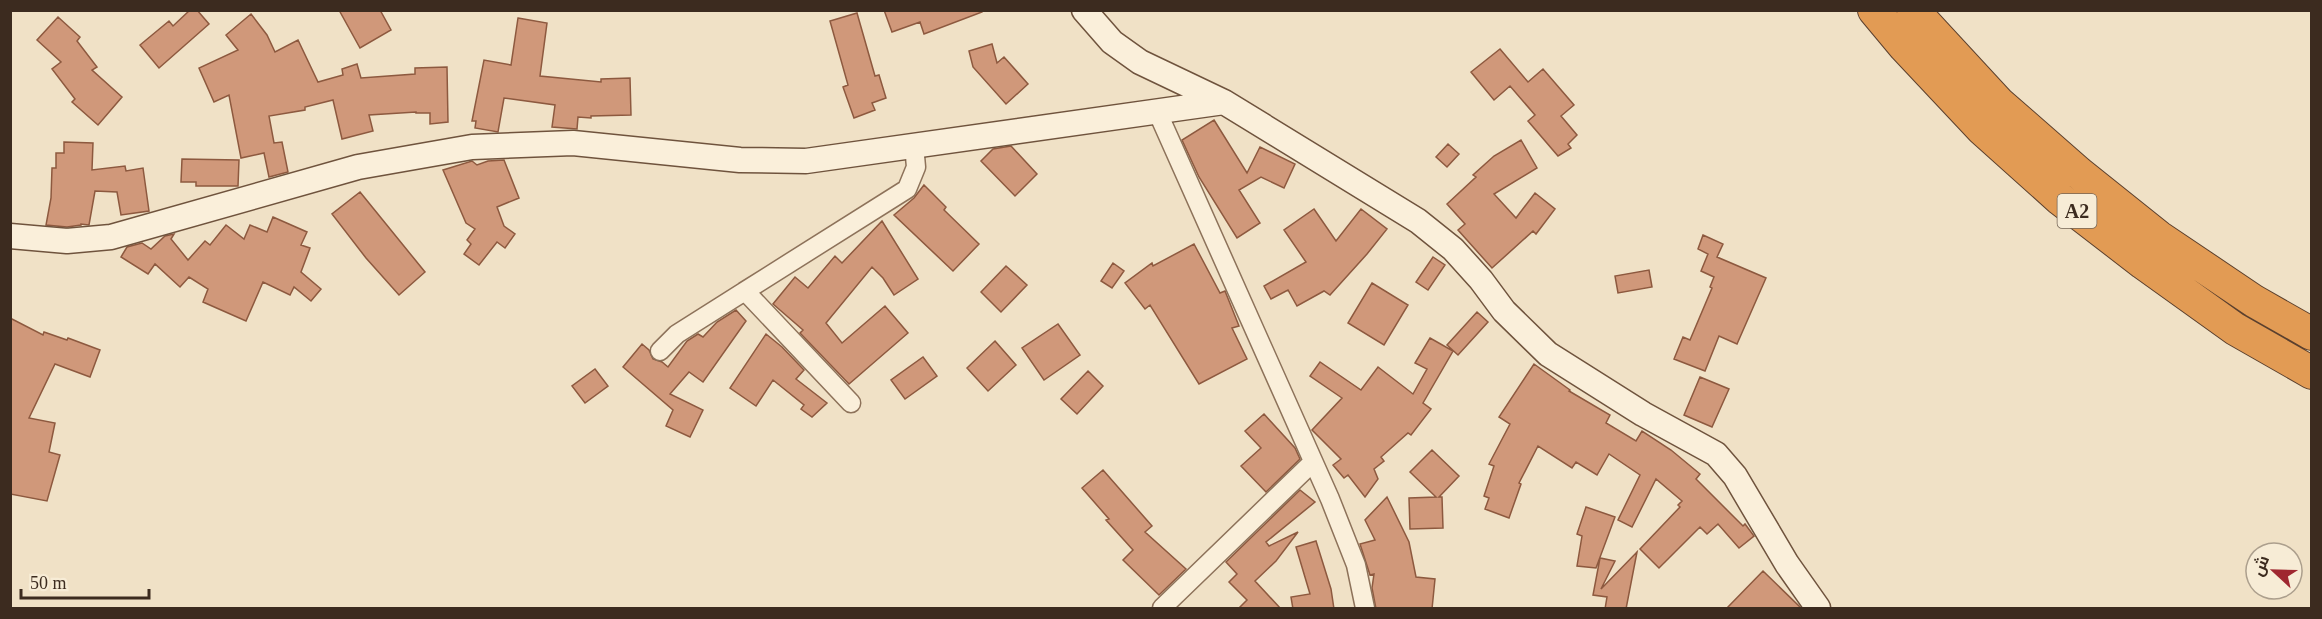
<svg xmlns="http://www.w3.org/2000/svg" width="2322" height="619" font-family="'Times New Roman',Cairo,serif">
<rect width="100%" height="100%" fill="#f0e1c6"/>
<path fill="#d0987a" stroke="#8d593f" stroke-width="1.5" d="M190,10H197L209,24L159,68L140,45L169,21L173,26Z
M339,10H380L391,30L360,48Z
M884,10H982V12L924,34L920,22L892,32Z
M857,13L875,76L879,75L886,98L872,103L875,110L854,118L843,87L848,85L830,21Z
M251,14L267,35L275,52L298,40L318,82L343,75L342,69L357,64L361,78L415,74V68L447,67L448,122L430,124V113H416V112L369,115L373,131L342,139L333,100L305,107V110L269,116L274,143L282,142L288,172L269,177L264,153L241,158L229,95L214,102L199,68L238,50L226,35Z
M58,17L80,37L77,41L97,67L92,70L122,97L98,125L72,102L75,99L52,69L61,62L37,40Z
M518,18L547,23L540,76L601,82V79L630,78L631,115L591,116V118L578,117L577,129L552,127L555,105L504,98L498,132L475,128L476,121H472L484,60L511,65Z
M992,44L997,63L1004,57L1028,84L1006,104L973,67L969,51Z
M1500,49L1528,82L1543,69L1574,105L1561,116L1577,135L1568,144L1571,148L1558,156L1528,121L1535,115L1510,86L1494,100L1471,72Z
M1214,120L1247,173L1260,147L1295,164L1284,188L1261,177L1239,190L1260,223L1237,238L1199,177L1182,140Z
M1521,140L1537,168L1494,194L1516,218L1535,193L1555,209L1536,234L1533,231L1492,268L1458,230L1465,224L1447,204L1476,177L1473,175L1494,156Z
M64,142L93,143L92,170L125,166L126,171L143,168L149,211L121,215L117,192L95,191L89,225L81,224V225L67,227L46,225L51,198L52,168H56V153H64Z
M1448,144L1459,154L1447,167L1436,157Z
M1011,146L1037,174L1015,196L981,161L993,149Z
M182,159L239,160L238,186H196V182H181Z
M504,160L519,198L497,207L504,226L515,234L505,248L497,242L479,265L464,254L471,244L467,240L475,229L466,223L443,170L472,161L477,165L488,161Z
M924,185L946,207L944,210L979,244L953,271L894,215L914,198Z
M360,192L425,272L399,295L366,258L332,214Z
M1314,209L1336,241L1361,209L1387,229L1367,254L1330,295L1324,291L1297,306L1288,290L1271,299L1264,286L1306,262L1284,230Z
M273,217L307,232L301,245L310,248L301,272L321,289L311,301L294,287L290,295L263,282L246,321L203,302L208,289L189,277L180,287L155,264L148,274L121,257L127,247L142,243L151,249L165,236L174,234L171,239L188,260L205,241L210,245L226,225L244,239L250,225L267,232Z
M882,221L918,279L894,295L883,278L872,267L826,323L842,343L885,306L908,333L849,384L800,333L803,330L773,304L795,277L808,288L835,256L842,263Z
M1703,235L1723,244L1717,257L1766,278L1737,344L1719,336L1705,371L1674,359L1683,337L1690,340L1712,288L1710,287L1714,277L1701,271L1708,254L1698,249Z
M1194,244L1220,293L1225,291L1239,326L1232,328L1247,359L1199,384L1150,305L1145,309L1125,283L1152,263L1153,266Z
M1433,257L1445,265L1428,290L1416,282Z
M1113,263L1124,271L1112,288L1101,281Z
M1006,266L1027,285L1001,312L981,292Z
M1649,270L1652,287L1618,293L1615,276Z
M1372,283L1408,305L1384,345L1348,323Z
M736,310L746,321L703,382L689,372L670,394L703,410L690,437L666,426L673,410L623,367L642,344L649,350L653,359L662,362L668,367L687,341L698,334L703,337L717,322Z
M1477,312L1488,322L1458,355L1447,345Z
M10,318L43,335L44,332L67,340L68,338L100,350L90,377L55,364L29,418L55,423L49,452L60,455L47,501L10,494Z
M1058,324L1080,355L1044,380L1022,348Z
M766,334L782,347L804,370L796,379L827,403L812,417L801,409L804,405L773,380L756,406L730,388Z
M1430,338L1453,351L1423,403L1431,409L1411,435L1408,433L1381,457L1384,461L1374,469L1378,479L1365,497L1348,475L1344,478L1333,465L1341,459L1312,430L1342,398L1310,376L1320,362L1361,390L1378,367L1413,394L1427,369L1415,363Z
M995,341L1016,365L988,391L967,368Z
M923,357L937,376L905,399L891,380Z
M1534,364L1570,390L1569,391L1610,415L1606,423L1636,441L1642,431L1671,450L1700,474L1696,479L1743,526L1745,524L1754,536L1739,548L1718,524L1707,534L1700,527L1659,568L1640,549L1680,507L1678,505L1682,501L1656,479L1632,527L1618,520L1640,475L1609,454L1597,475L1576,462L1572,468L1538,446L1519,483L1521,484L1509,518L1485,509L1489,498L1484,496L1494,466L1489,464L1510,424L1499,417Z
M595,369L608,386L585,403L572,386Z
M1088,371L1103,386L1077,414L1061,399Z
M1700,377L1729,389L1712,427L1684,415Z
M1264,414L1295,448L1300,459L1266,492L1241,466L1261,448L1245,431Z
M1432,450L1459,476L1439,497H1442L1443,528L1410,529L1409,498L1436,497L1410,472Z
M1103,470L1152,526L1145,532L1186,569L1159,595L1123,560L1133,550L1106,520L1109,519L1082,488Z
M1300,490L1315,502L1266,542L1269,546L1298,532L1276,561L1255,581L1281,609H1238L1247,600L1229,582L1237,574L1226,562Z
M1387,497L1409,542L1416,577L1435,579L1432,609H1376L1372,588L1374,574L1370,575L1360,544L1375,540L1365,520Z
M1586,507L1615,517L1596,568L1577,566L1582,536L1577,534Z
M1316,541L1331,589L1334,609H1293L1291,597L1310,594L1296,547Z
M1637,552L1626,609H1605L1607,597L1593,595L1600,558L1615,561L1601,589Z
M1763,571L1800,607L1801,609H1726Z"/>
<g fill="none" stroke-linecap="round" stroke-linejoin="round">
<defs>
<path id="minor" d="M1157,111L1330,499L1356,565L1365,608
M660,351L677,334L745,291
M851,403L745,291L907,189L916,167L914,145
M1162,608L1313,462"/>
<path id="secondary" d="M1084,10L1112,42L1140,62L1224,102L1418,221L1453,249L1481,280L1504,311L1548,354L1643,414L1716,454L1735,476L1787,564L1818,608
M10,236L67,241L111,237L358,167L472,147L573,143L740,160L806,161L1224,102"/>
<path id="motorway" d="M1874,10L1904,46L1982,129L2060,199L2143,263L2235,329L2312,373
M1913,10L1999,103L2079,173L2159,237L2254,301L2312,334"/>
</defs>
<use href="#minor" stroke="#8d725a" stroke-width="21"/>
<use href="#secondary" stroke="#6f533d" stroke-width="27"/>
<use href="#motorway" stroke="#5b402e" stroke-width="34"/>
<use href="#minor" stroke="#faefda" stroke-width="18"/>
<use href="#secondary" stroke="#faefda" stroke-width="24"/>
<use href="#motorway" stroke="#e29b54" stroke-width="32"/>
</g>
<g text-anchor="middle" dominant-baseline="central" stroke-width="5" stroke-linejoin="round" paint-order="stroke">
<rect fill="#f7ecd6" stroke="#746556" stroke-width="1.5" x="2057.5" y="194" width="39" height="34" rx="4.5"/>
<g font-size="20" font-weight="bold" fill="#3c2b1f">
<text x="2077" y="211">A2</text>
</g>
</g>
<rect width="2322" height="619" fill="none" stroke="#3c2b1f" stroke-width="24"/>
<g transform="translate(2274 571) rotate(292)"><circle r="28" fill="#f7ecd6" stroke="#ac9f8d" stroke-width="1.5"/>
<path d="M0-4.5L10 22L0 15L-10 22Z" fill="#9f2730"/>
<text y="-9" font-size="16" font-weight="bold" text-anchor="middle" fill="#3c2b1f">ش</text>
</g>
<path d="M21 589v9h128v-9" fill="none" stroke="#3c2b1f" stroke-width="3"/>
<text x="30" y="589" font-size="18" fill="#3c2b1f" stroke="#f7ecd6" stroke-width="4.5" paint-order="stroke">50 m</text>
</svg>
